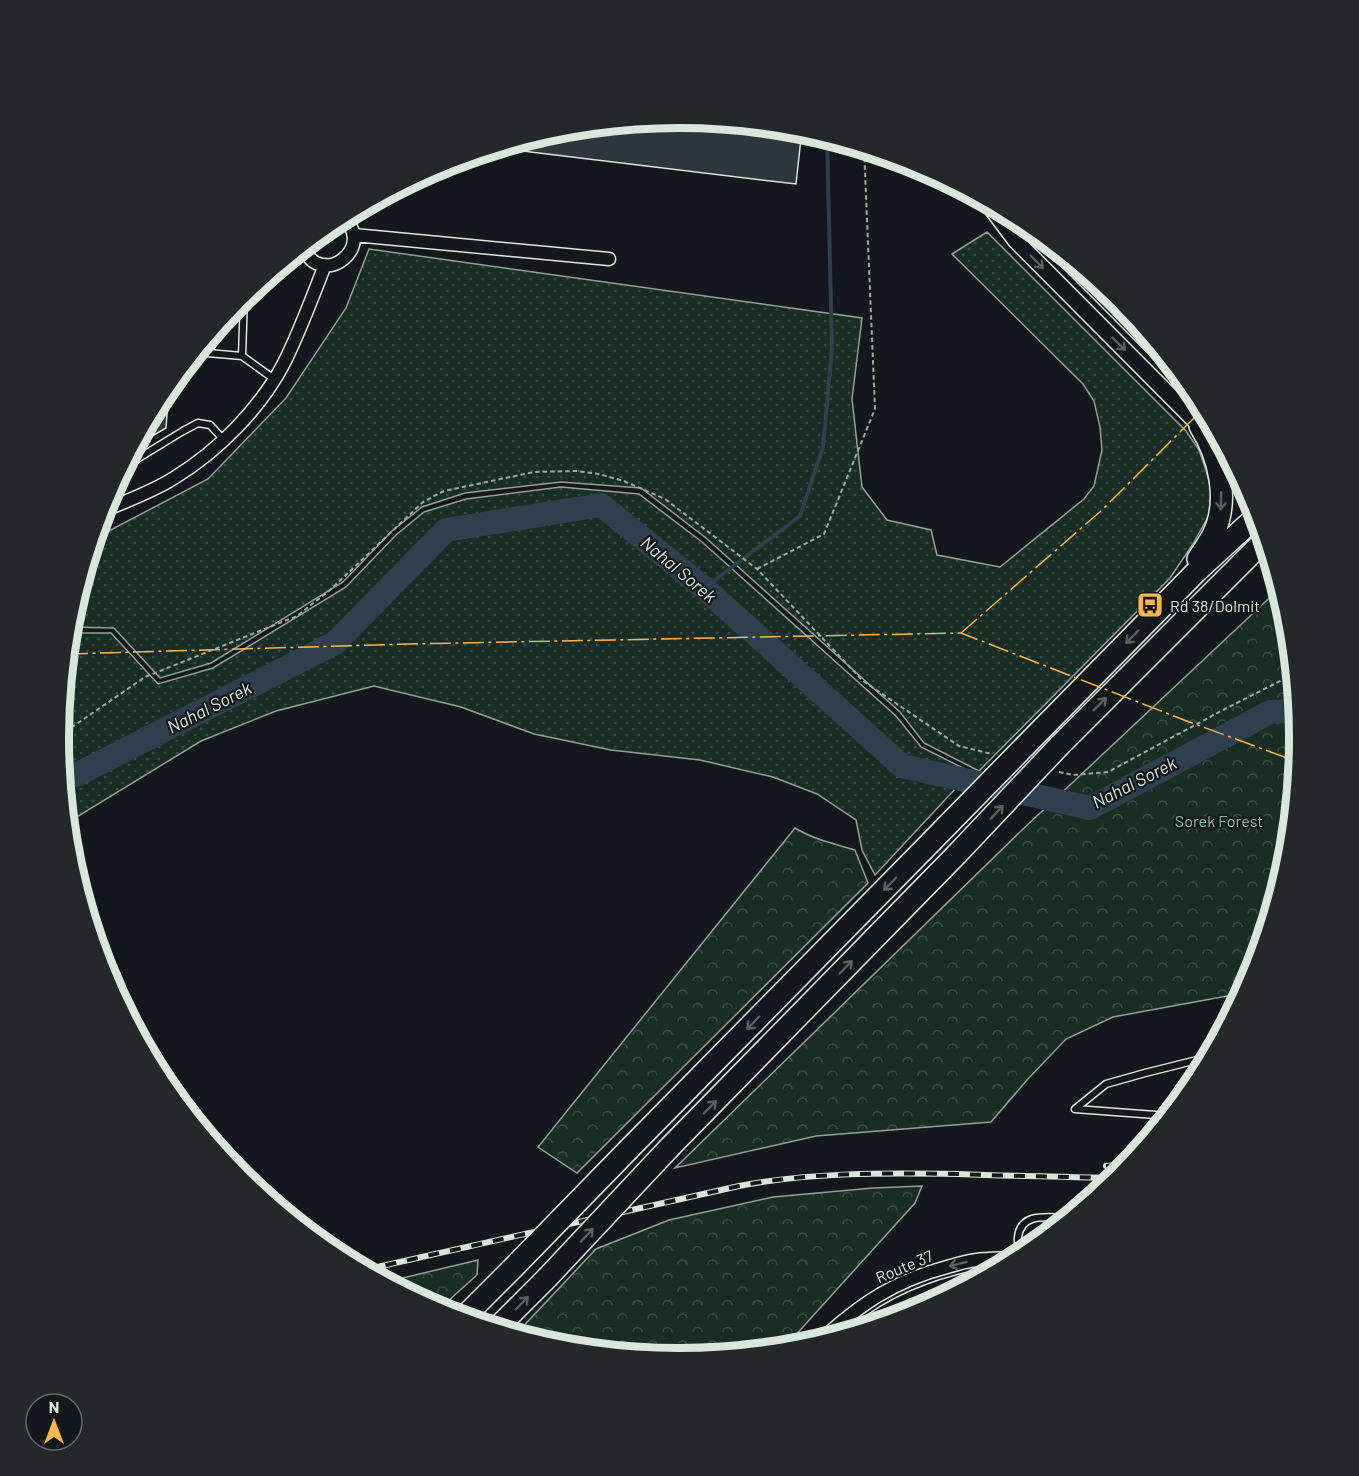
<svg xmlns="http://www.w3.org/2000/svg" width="1359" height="1476" font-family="Barlow,sans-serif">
<defs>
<pattern id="grass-dots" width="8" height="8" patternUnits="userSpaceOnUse" patternTransform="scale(1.5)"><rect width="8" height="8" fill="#1a2d24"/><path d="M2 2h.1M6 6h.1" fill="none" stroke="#3b4b43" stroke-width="1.8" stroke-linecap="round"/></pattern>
<pattern id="forest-crowns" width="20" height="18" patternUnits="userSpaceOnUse" patternTransform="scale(1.5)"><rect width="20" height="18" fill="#1a2d24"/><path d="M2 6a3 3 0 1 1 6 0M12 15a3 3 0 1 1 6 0" fill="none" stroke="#3b4b43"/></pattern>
</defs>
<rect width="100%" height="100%" fill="#14181c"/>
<path fill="url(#grass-dots)" stroke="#939e99" stroke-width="1.5" d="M987,232L1186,431L1199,450L1206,470L1211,489L1209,515L1193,544L1170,578L979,771L924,743L900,712L706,538L641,488L561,482L465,493L422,507L392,531L343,582L211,663L160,678L114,628L69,627L71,617L95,535L103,534L208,479L286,398L346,308L369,249L862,318L852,399L862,487L887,520L931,530L937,555L1000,567L1084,499L1094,486L1102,450L1100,427L1094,401L1083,384L952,254Z
M561,487L639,494L702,542L896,716L921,747L971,772L875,875L862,850L856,820L817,794L773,777L700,760L611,750L534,734L461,707L374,686L276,711L201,741L67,823L59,738L69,633H111L158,684L213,668L346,587L396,535L424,512L466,499Z"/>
<path fill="url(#forest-crowns)" stroke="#939e99" stroke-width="1.5" d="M1280,588L1289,617L1300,738L1288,859L1253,976L1240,1000L1227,996L1113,1017L1066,1039L1027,1080L991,1122L816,1136L675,1168L1023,829Z
M795,828C813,839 834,844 855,850L868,883L577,1173L538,1147Z
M922,1186L915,1203L783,1349L679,1359L558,1347L516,1334L596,1249L669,1220L773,1197L873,1188Z
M478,1260L477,1275L438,1310L386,1282Z"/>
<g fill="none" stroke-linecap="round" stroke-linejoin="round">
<path stroke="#2f3f4d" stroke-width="4" d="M704,588L800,516L823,447L832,348L827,137"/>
<path stroke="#2f3f4d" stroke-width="24" d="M62,778L78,774L335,643L446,530L601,505L704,588L902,766L1090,808L1270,712L1298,711"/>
</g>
<path fill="#2c363c" stroke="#d8e6dc" stroke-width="1.5" d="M680,117L802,129L796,184L497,148L559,129Z
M169,386L166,428L135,446L163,393Z"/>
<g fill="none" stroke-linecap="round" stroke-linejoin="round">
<defs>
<path id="service" d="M196,352L242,356L274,379
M242,356L244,296
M124,467L183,431L198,423L210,425L223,439
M1169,1116L1075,1109L1106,1084L1145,1073L1209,1057
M1025,1254C1020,1249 1017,1245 1018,1237C1021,1211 1049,1218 1069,1218"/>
<path id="minor" d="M354,235L609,259
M303,248C323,291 378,244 342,218
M103,511C126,501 152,492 174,478C218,451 260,409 284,363C300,331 312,298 325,265
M860,1329C896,1299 940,1284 985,1275
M820,1341C860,1304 894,1281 947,1267C960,1263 974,1259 988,1259C997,1258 1006,1259 1016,1259"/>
<path id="tertiary" d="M986,201L1016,241L1229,455
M1043,236L1181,375"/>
<path id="trunk" d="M1198,559C1203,551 1209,543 1213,535C1230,500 1219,456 1200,426
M1026,745L1196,572L1258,515
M1059,746L1265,540
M669,1148L957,854
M629,1149L931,842
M463,1318L513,1268
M497,1328L547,1278"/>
</defs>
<use href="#service" stroke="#d8e6dc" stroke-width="9"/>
<use href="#minor" stroke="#d8e6dc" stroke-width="15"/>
<use href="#tertiary" stroke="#d8e6dc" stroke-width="18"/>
<use href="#trunk" stroke="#d8e6dc" stroke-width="24"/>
<path stroke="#9da8a2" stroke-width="2" stroke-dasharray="4.5 3" stroke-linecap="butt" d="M1240,493L1249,497
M757,569L824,534L875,409L864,148
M59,736L145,677L297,616L330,590L423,502L444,491L534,472L577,471L599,474L624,481L665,499L757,569L863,681L959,746L992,754
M1059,772L1073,775L1108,772L1221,711L1294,674
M796,1348L807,1338"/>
<use href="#service" stroke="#14181c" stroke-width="6"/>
<use href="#minor" stroke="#14181c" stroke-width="12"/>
<use href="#tertiary" stroke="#14181c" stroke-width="15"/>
<use href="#trunk" stroke="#14181c" stroke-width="21"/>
<defs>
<path id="rail" d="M1106,1166L1129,1164
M364,1270L739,1186C811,1172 885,1173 958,1174C1011,1176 1064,1177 1118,1178"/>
</defs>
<use href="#rail" stroke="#d8e6dc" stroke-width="6"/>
<use href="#rail" stroke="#14181c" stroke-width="4" stroke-dasharray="11" stroke-linecap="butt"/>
<defs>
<path id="trunk-bridge" d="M931,842L1026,745
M957,854L1059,746
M513,1268L629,1149
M547,1278L669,1148"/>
</defs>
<use href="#trunk-bridge" stroke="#d8e6dc" stroke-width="24" stroke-linecap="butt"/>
<use href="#trunk-bridge" stroke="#14181c" stroke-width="21"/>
<path stroke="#ffb74d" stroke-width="1.5" stroke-dasharray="21 4.5 3 4.5" stroke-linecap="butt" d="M961,633L1102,510L1204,408
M67,654L409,644L961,633L1184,720L1298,762"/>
</g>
<defs><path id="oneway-shaft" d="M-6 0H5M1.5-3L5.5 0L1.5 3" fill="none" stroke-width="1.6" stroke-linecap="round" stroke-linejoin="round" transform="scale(1.5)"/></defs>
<g stroke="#59605f">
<use href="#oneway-shaft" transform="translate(1037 262) rotate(46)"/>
<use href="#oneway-shaft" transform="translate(1119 344) rotate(45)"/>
<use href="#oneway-shaft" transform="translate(1221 501) rotate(91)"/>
<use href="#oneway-shaft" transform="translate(1132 637) rotate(134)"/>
<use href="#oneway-shaft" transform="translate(1100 704) rotate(-45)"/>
<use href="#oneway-shaft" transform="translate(997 812) rotate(-47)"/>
<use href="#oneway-shaft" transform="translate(890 884) rotate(134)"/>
<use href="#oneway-shaft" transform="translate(846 967) rotate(-46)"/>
<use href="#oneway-shaft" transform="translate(753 1023) rotate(134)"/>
<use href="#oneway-shaft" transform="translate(710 1107) rotate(-46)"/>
<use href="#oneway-shaft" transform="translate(587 1235) rotate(-47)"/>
<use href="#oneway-shaft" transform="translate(958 1264) rotate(166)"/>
<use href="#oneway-shaft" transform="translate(522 1303) rotate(-46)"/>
</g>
<defs>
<symbol id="bus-square" viewBox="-11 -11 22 22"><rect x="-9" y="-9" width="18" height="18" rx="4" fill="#ffb74d" stroke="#14181c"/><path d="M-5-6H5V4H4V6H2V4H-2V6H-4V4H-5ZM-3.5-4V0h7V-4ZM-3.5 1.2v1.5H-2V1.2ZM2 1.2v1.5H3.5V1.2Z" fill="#111"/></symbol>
</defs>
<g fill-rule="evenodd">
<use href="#bus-square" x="1135" y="590" width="30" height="30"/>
</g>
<g text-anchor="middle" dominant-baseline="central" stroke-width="4.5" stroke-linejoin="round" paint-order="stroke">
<g font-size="16" fill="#d8e6dc" stroke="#14181c" text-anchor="start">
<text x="1170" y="605">Rd 38/Dolmit</text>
</g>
<g font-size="16" fill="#8ac095" stroke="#14181c">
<text x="1219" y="820">Sorek Forest</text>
</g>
<g font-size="16" fill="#d8e6dc" stroke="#14181c">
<text transform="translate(904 1266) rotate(-23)">Route 37</text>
</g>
<g font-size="18" font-style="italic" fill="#d8e6dc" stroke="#14181c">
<text transform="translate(679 569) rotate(40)">Nahal Sorek</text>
<text transform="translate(209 707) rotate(-27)">Nahal Sorek</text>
<text transform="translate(1134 782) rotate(-27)">Nahal Sorek</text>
</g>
</g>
<path d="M0 0H1359V1476H0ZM69 738a610 610 0 1 1 1220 0a610 610 0 1 1-1220 0Z" fill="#24282b" fill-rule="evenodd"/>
<path fill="none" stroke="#d8e6dc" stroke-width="8" d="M69 738a610 610 0 1 1 1220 0a610 610 0 1 1-1220 0Z"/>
<g transform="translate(54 1422)"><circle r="28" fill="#14181c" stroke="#626a69" stroke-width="1.5"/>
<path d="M0-4.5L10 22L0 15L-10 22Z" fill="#ffb74d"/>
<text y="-9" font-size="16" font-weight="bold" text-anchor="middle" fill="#d8e6dc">N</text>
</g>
</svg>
